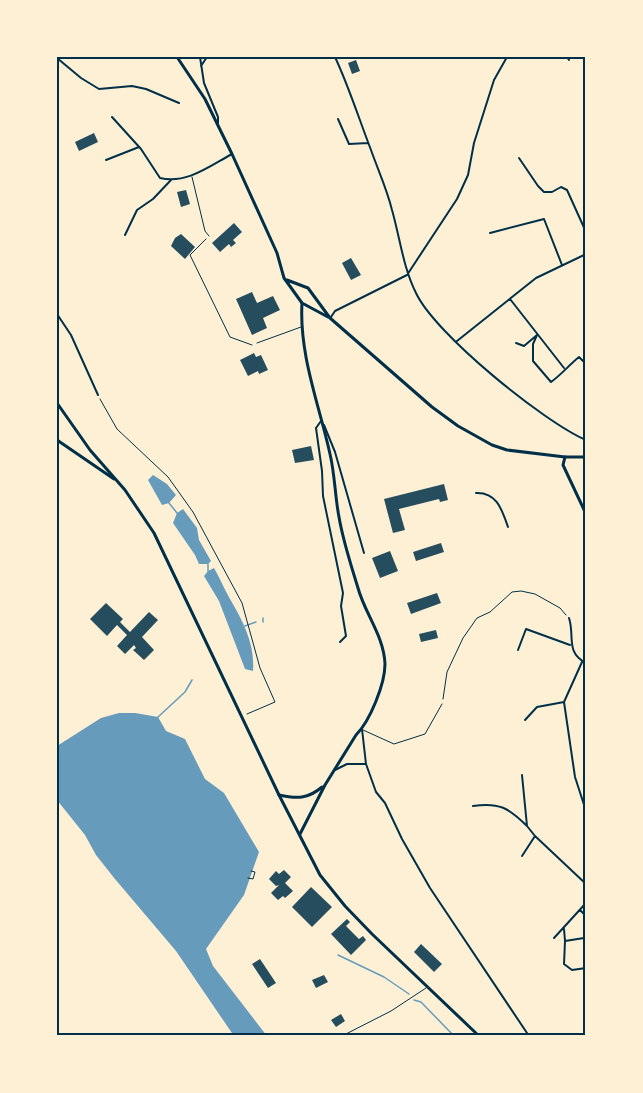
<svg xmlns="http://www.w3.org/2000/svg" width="643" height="1093" font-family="'PT Sans Narrow',sans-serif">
<rect width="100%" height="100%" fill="#fdf0d5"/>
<path fill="#669bbc" d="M153,475L167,484L176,495L169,503L162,505L148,480Z
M183,509L197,528L199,540L211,561L208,564H199L195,555L173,523L177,513Z
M214,568C220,578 224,589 230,599C243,621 255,644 253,671L245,669L219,601L204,576L208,571Z
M119,713H135L158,717L166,731L185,739L205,779L224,793L259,852L244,895L206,949L213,966L267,1036H234L176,951L115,879L96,855L85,835L57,800V746L101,718Z"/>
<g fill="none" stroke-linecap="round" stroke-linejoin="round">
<path stroke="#669bbc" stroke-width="1.5" d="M169,503L177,513
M208,564V571
M263,622V618
M245,626L256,622
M158,717L185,692L192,680
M338,955L384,977L409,994
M414,1000L421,1002L454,1036"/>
</g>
<path fill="#264d5e" d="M356,60L360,71L352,74L348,63Z
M94,133L98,142L79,151L75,142Z
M186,190L190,204L181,207L177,192Z
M234,223L242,232L233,240L236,243L231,247L229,244L220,252L212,243Z
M181,234L195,247L185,259L171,246L175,238Z
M351,258L361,275L351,280L342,263Z
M252,292L257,303L273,296L280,310L263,318L267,328L252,335L236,299Z
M254,353L256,357L261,355L268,370L259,374L258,371L248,376L240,360Z
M311,446L314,460L295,463L292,450Z
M444,484L448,500L440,502L439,499L399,509L405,530L393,533L384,499Z
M441,543L444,552L416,561L413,552Z
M390,551L398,571L380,578L372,558Z
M437,593L441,603L411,614L407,603Z
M106,603L123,619L120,622L130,632L149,612L158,620L142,637L154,650L144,660L133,650L136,648L134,645L125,654L117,646L127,635L117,625L107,636L90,619Z
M436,630L438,638L421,642L419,634Z
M284,870L291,877L285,883L293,891L285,898L283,896L278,900L271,893L279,885L276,886L269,879L276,871L279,874Z
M311,887L332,907L312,927L292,907Z
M347,919L350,922L346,926L359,939L363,936L366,940L351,955L331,934Z
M421,944L442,964L434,972L414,952Z
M260,959L276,983L268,988L252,964Z
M324,975L328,982L316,988L312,980Z
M341,1014L345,1021L336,1027L331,1020Z"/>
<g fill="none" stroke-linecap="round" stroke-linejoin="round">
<path stroke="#003049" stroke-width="1" d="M206,239L190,255L230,337L252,345
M100,399L117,429L168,477L193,512L242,603L260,668L275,702L247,714
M443,699L447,672L463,638L477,618L490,612L512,592L521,591L535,594L560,608L566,615
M248,878L253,879L255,872L251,871"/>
<path stroke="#003049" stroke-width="1" d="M192,177L205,231L209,236
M257,343L301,327
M363,730L394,744L425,734L442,704
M342,1036L391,1011L426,988"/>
<path stroke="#003049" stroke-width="2" d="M200,57L204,83L218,117V123
M335,57C349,87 359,119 371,150C378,170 387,189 392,210C400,238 403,267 416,293C435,334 544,422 586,440
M567,57L569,60
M57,58L81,78L99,89L132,86L146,89L179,103
M201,66L207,57
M112,117L141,149L160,178C187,184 208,167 232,154
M338,119L349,144L368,143
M519,158L538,186L544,192H552L561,187L567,190L586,232
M106,160L139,147
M490,233L544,219L562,265
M125,235L137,210L153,199L171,180
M510,299L564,368
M57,314L71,335L98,395
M331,317L335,311L407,275L457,199L468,175L474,143L494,80L507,57
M457,341L536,278L586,254
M516,343L524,346L537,335L533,344V361L551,382C562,374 569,365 579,357L586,364
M321,421L316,428L322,471L323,496L343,593L341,606L346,636L340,642
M324,425L335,452L364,553
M476,493C497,492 502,510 508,527
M569,618C575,636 565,652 586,663
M518,650L526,629L570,645
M564,702L575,777L586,811
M564,702L582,662
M525,720L537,707L564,702
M362,729L366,764
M335,770L347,764H366L376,792L385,803L402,839L430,888L529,1036
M522,775L527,826L535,836L586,884
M473,806C499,802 509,808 527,826
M522,856L535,836
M580,910L586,916
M564,929L565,941
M586,937L584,938L565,941L564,964L572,970L586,968
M554,938L586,903"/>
<path stroke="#003049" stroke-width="3" d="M565,457L563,465L586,514
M279,795C297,799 308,799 322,787
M300,834L325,785L356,735C370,721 385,684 385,664C384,636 365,614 358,588C351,565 343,541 339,517C335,497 335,475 330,454C319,404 299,355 302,303"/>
<path stroke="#003049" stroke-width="3" d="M57,403L90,450L125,490L154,533L279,795L320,875L345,906L372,934L479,1036
M57,440L114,479"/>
<path stroke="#003049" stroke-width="3" d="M177,57L205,99L232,154L277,253L284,278L302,303L328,317
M287,280L308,288L330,318L432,407L458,426L492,445L507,450L565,457H586"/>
</g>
<rect width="643" height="1093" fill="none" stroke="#fdf0d5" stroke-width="117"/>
<rect x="58" y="58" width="526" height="976" fill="none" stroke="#003049" stroke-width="2"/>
</svg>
